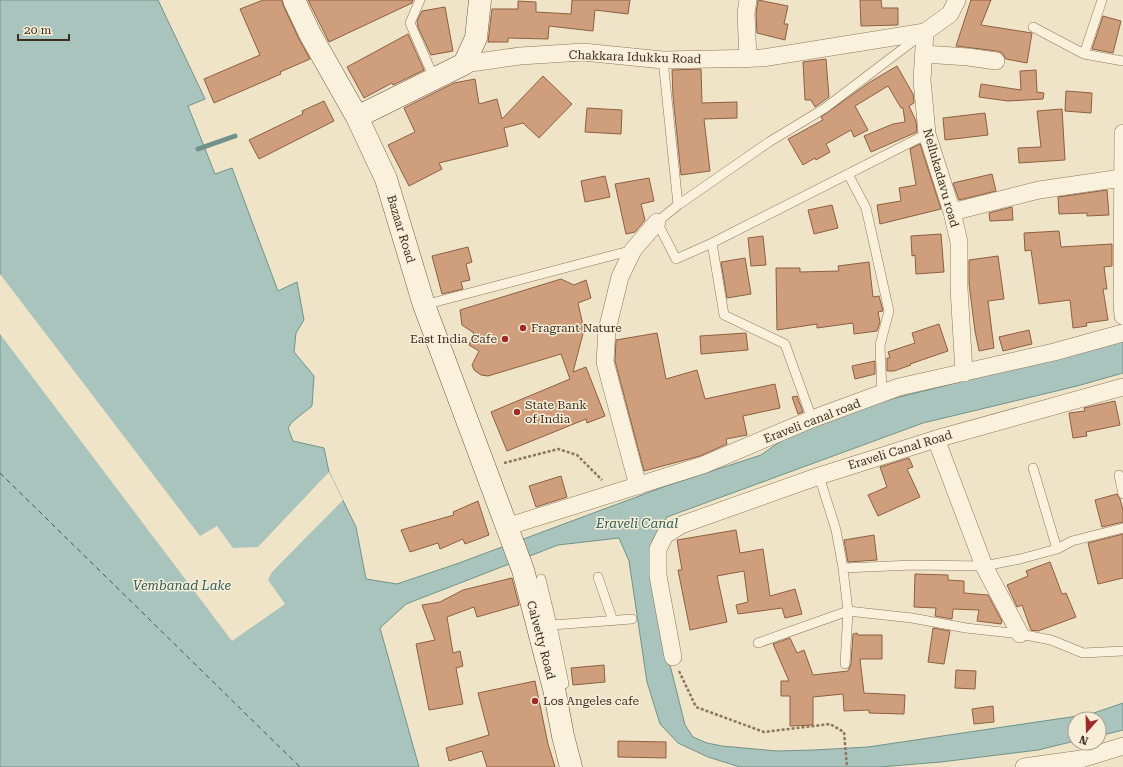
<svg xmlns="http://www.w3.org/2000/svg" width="1123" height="767" font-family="'Roboto Serif',serif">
<rect width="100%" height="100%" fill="#f0e4c8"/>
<path fill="#a9c4bc" stroke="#6f938a" d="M0,0H158L205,99L188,106L215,174L232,168L278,291L297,282L304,320L296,333L294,352L314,376L312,406L292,422L288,428L293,441L324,448L329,472L356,527L366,579L397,584L459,563L666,486L761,455L812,419L1123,341V373L1077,386L923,423L667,517L653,539L654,589L660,632L671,669L685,725L693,737L707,743L722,746L777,751L814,750L868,747L1091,714L1123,703V730L1099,736V719H1075V741L1038,750L941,762L879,767H740L708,757L678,743L660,724L647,682L629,561L619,538L558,545L406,604L380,628L419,767H0Z"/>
<path fill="#f0e4c8" d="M0,274L200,536L217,526L233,548L258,547L329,472L343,500L272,572L268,580L285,604L232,641L0,334Z"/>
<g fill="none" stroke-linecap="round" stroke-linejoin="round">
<path stroke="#6f938a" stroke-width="5" d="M198,149L235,136"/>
<path stroke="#2f5d5a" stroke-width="1" stroke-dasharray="5 4" stroke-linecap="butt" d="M0,473L300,767"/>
</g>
<path fill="#cf9f7d" stroke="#8d5f41" d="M263,0H282L283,5L299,39L310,59L280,72L281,74L214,103L204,79L260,55L240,9Z
M308,0H413L412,3L329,42Z
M572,0H630L628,14L595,10L593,31L549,26L548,39L508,38V42H488L492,9H518V1L536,2V12L571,14Z
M758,0L788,6L784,24H788L785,40L757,33L756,14Z
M860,0H881L882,8H898V25L861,26Z
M971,0H991L981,25L1032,33L1027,63L1006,59L1002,53L997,51L956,46Z
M445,7L453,51L431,55L418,27L417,21L422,11Z
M1103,16L1121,21L1113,53L1092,49Z
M408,34L424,70L393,85L392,83L364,98L347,67Z
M826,59L829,97L815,107L811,100H805L803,62Z
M897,66L913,94L914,103L909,106L916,121L917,132L871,152L864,136L893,124L905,122L903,108H901L888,86L855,106L868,130L854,137L851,130L826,144L830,152L816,160L815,158L803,165L788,139L823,120L821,117L870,82Z
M701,69L702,103L737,102V118L704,119L710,171L681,175L673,96L672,70Z
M1036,70L1037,92L1044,93L1043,99L1008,101L979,97L981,84L1021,90L1020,71Z
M543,76L572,104L539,138L523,123L504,128L508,146L439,163L442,169L409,186L388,145L415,132L404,108L454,83L475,79L479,104L497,99L502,119Z
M1066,91L1092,93L1091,113L1065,111Z
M324,101L334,121L259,159L249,140L303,114L302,111Z
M587,108L622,110L621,134L585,132Z
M1062,109L1065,160L1019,163L1018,148L1041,147L1037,111Z
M985,113L988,135L945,140L943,118Z
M920,144L941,209L880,224L877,205L901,201L899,188L916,185L910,149Z
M992,174L996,191L959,200L953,183Z
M605,176L610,197L585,202L581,181Z
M649,178L654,201L641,204L645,220L635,232L626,234L615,184Z
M1107,190L1109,215L1087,216V213L1059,214L1058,197Z
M832,205L838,228L814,234L808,210Z
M1012,207L1013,220L990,221L989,213Z
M1059,231L1061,247L1112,244V266L1104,267L1107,289H1103L1108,320L1086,323L1087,326L1073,328L1070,300L1039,304L1031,250L1025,251L1024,233Z
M941,234L944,272L916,274L915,255L912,256L911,236Z
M763,236L766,265L751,266L748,238Z
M468,247L472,262L466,264L470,280L461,282L463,289L442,294L432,256Z
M998,256L1004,299L988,301L994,348L979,351L975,331L969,284V260Z
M745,258L751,294L727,298L721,262Z
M869,262L873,297L879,296L883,311L878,312L880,322L877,331L854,334L853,323L817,328V324L777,330L776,268H800V272L839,271L838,266Z
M561,279L574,285L586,280L591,298L578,303L584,330L573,372L586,367L605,416L587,423L586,419L507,451L491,412L570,379L561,354L488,376L481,375L474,370L472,365L479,351L469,345L474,333L462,325L460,310Z
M939,324L948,351L910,364L911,365L894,371H887V358H890L888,352L915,343L912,333Z
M1029,330L1032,344L1003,351L999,337Z
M657,333L666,379L697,370L705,399L775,384L780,408L743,416L747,435L726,439L727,444L700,456L644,471L615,361L616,340Z
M746,333L748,350L701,354L700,336Z
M875,361V374L855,379L852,366Z
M797,396L803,412L798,414L792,397Z
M1115,401L1120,425L1086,432L1087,436L1073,438L1069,413L1085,411L1084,408Z
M909,458L913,467L907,469L920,497L878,516L868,495L887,487L880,467Z
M561,476L567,497L536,507L529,486Z
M1117,494L1120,499L1123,510V522L1102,527L1095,500Z
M478,501L489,535L465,544L463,539L440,549L438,543L410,552L401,530L454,515L453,512Z
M736,530L740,553L763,549L770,596L795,589L802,614L785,618L782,608L738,614L736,605L748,602L744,571L717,576L727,622L690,630L678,570H682L677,540Z
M1123,534V578L1098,584L1088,543Z
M874,535L877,560L848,562L844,540Z
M1050,562L1062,594L1066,593L1076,617L1038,631L1031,630L1022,605L1017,607L1007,585L1028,576L1026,571Z
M915,574L948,575V580L964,581V593L988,595L1002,621L1001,624L977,621L979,610L953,609L952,619L935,616L936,608L914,607Z
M512,578L519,605L477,617L474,607L447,617L453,653L460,651L463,666L456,668L463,704L429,710L416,644L435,640L422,605L440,602L463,590Z
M933,628L950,631L944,664L928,662Z
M857,633L858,635H882V659H860L864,693L905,695L904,714L869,713V710L844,711L843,694L813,697V725L790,726V696H781V681H789L773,644L790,638L797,653L804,650L813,675L848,671L851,664L853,634Z
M604,665L605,682L573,685L571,668Z
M956,670L976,671L975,689L955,688Z
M535,681L548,744L555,767H487L482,751L449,761L446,748L489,735L478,693Z
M993,706L994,722L974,724L972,709Z
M618,741L666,742V758L618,757Z"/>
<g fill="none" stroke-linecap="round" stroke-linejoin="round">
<defs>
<path id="lane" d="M420,0L410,23L434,78
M1033,27L1084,54L1123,61
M1084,54L1102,0
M663,60L678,205L657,222L676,259L712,243L927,134
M848,174L866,208L889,311L880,345L882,393
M678,205L769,142L825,108L921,35
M712,243L724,315L785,344L812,419
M424,305L633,250
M1033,468L1057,549
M1119,475L1123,494
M819,476L836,530L843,568L848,611L845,664
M843,568L913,565L984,566L1020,559L1057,549L1072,541L1123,528
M598,577L613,621
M541,579L552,625
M758,643L848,611L912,618L966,628L1020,634L1051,640L1083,653L1123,651
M564,684L552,625L632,619"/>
<path id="street" d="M925,32L922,80L927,134L952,212L959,242V288L964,373
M924,54L968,57L996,61
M748,59L746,13L748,0
M464,64L520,56L583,52L663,60L762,58L925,32L950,14L957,0
M1123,133L1122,302L1123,316
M952,212L1039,190L1122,178
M936,439L984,566L1020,634
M638,486L605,362L607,330L620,277L633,250L657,222
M506,527L703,465L812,419L899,387L1054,352L1123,333
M673,657L658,576V549L665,535L681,525L819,476L936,439L1123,387
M1024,767L1081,759L1123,746"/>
<path id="secondary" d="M294,0L310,34L357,117L386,179L424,305L523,570L554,689L563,736L571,767
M357,117L464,64L476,38L480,0"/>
</defs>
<use href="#lane" stroke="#8d765c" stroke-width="10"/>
<use href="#street" stroke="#8d765c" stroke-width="18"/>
<use href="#secondary" stroke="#6f573f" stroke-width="23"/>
<path stroke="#8d765c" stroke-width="2.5" stroke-dasharray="3 2" stroke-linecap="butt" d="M504,463L558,449L577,455L602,480
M679,671L696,707L764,732L830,724L844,732L847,767"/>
<use href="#lane" stroke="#faf1dc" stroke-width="9"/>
<use href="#street" stroke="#faf1dc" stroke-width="17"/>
<use href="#secondary" stroke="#faf1dc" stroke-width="22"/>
</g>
<g fill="#9e2a2b" stroke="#f7eed8" stroke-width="1.5">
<circle cx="523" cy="328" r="4"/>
<circle cx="505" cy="339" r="4"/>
<circle cx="517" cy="412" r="4"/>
<circle cx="535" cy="701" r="4"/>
</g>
<g text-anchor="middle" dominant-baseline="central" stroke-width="3" stroke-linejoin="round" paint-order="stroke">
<g font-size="12" fill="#3d2e20" stroke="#f7eed8">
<text transform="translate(635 57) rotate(2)">Chakkara Idukku Road</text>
<text transform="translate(941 178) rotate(74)">Nellukadavu road</text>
<text transform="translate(401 229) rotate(73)">Bazaar Road</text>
<text transform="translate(812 421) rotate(-21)">Eraveli canal road</text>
<text transform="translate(900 450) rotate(-17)">Eraveli Canal Road</text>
<text transform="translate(541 640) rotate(75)">Calvetty Road</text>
</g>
<g font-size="12" fill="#3d2e20" stroke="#f7eed8" text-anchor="start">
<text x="531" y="328">Fragrant Nature</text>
<text x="497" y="339" text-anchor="end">East India Cafe</text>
<text x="525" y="405">State Bank<tspan x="525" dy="14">of India</tspan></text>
<text x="543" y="701">Los Angeles cafe</text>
</g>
<g font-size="13" font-style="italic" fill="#2f5d5a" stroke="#f7eed8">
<text x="637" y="523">Eraveli Canal</text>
<text x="182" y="585">Vembanad Lake</text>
</g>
</g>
<g transform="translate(1087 731) rotate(200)"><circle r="19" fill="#f7eed8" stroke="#ada18e"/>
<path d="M0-3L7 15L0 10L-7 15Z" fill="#9e2a2b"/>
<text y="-6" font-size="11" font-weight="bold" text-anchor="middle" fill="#3d2e20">N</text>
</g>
<path d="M18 34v6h51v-6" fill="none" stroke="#3d2e20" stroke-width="2"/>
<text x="24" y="34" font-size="12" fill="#3d2e20" stroke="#f7eed8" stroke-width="3" paint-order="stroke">20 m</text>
</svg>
